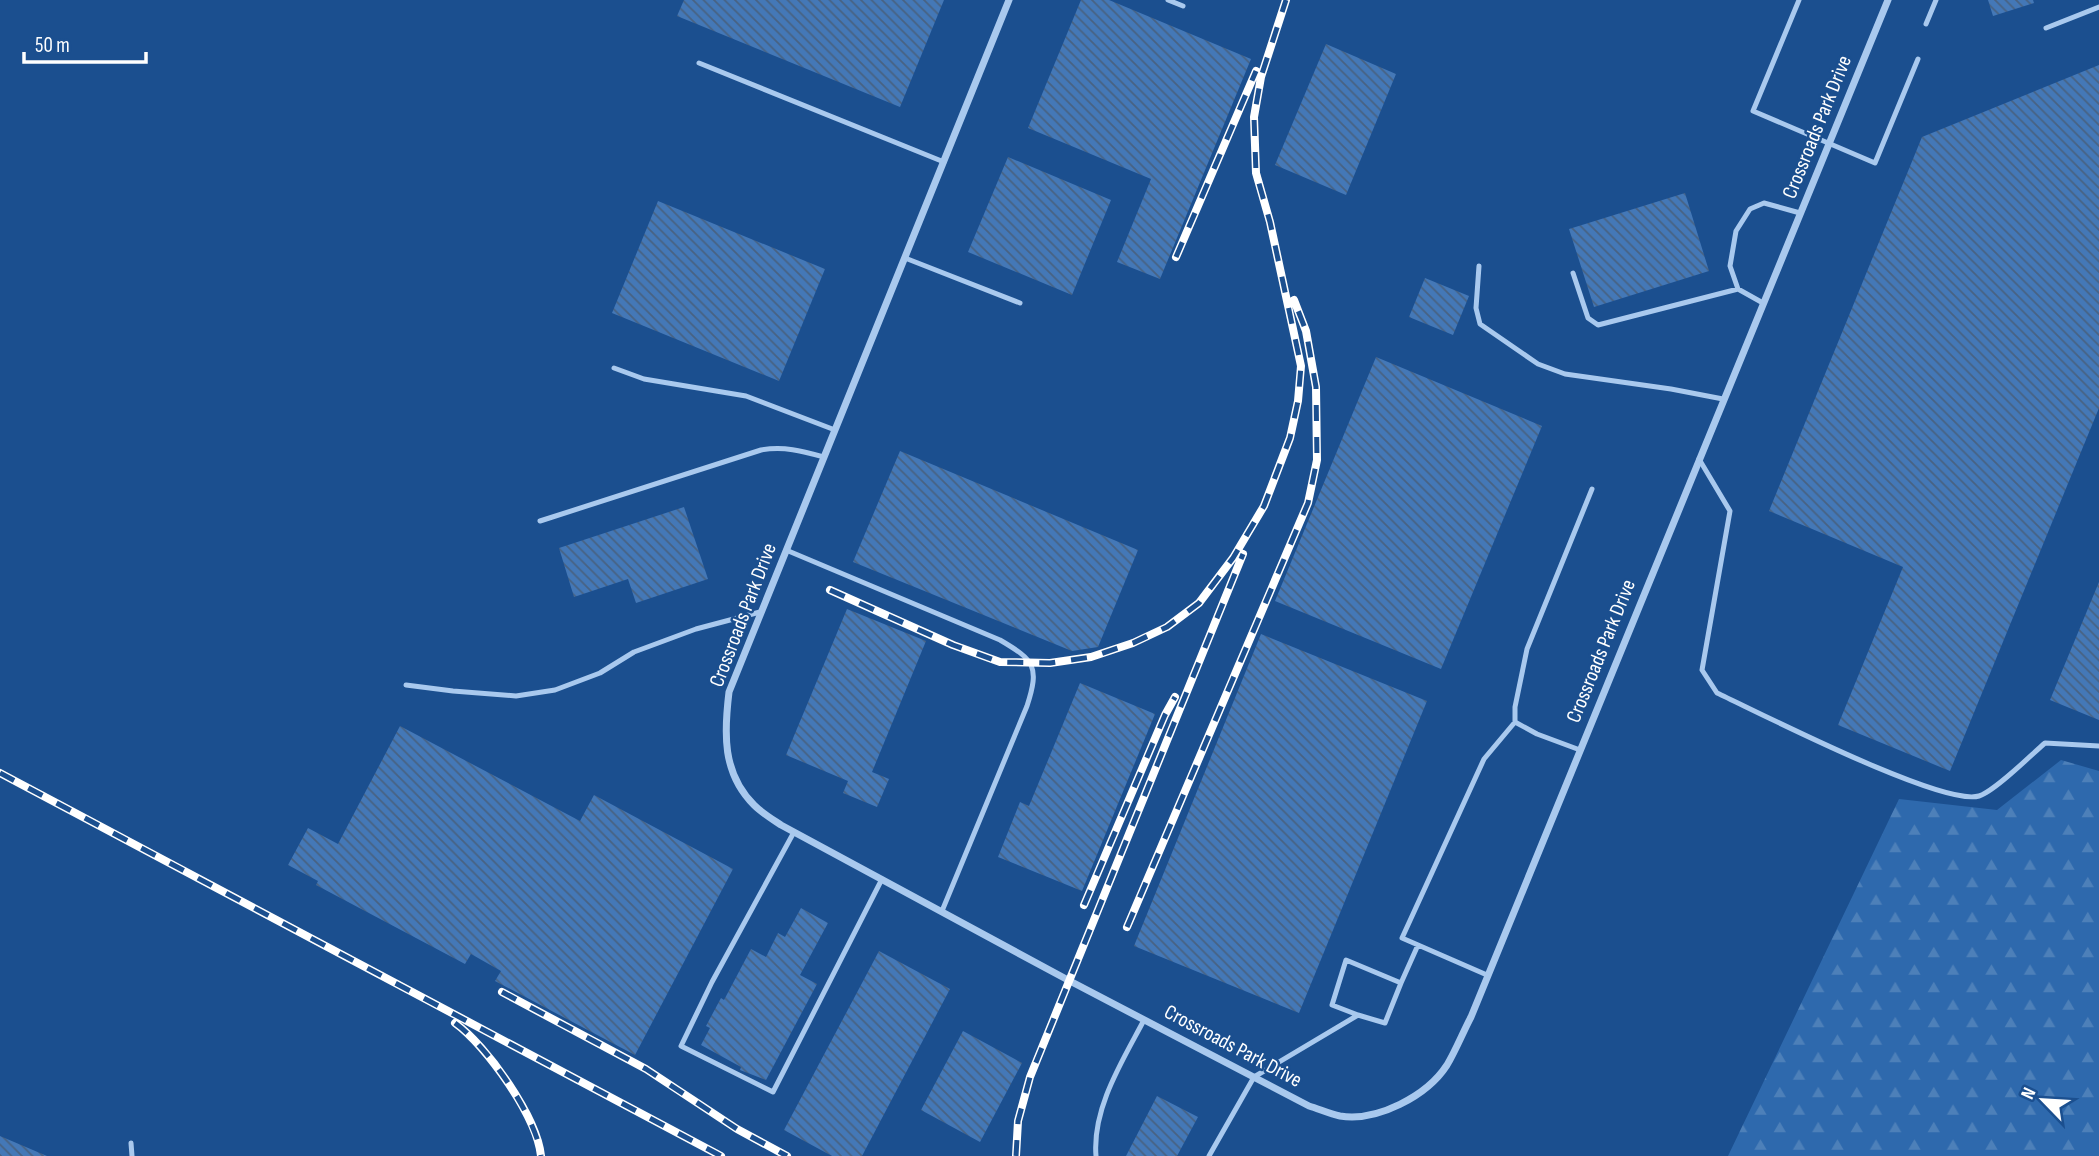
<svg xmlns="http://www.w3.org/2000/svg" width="2099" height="1156" font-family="'Sofia Sans Condensed',sans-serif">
<defs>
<pattern id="forest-firs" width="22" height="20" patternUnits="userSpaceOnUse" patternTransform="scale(1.75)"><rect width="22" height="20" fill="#2e69ad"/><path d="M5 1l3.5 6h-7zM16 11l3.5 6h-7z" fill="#4d80b9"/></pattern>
<pattern id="building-back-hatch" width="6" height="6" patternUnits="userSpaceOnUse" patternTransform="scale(1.75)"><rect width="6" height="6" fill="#4478b7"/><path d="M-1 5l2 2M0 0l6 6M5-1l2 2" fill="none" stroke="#486282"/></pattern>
</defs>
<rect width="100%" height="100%" fill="#1b4f8f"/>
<path fill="url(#forest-firs)" d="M2061,760L2099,771V1156H1728L1899,799L1997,810Z"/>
<path fill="url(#building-back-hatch)" d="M684,0H944L900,107L677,16Z
M1081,0H1109L1251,59L1160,279L1117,262L1151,179L1028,128Z
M1988,0H2033L2034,3L1993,16Z
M1326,44L1396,74L1346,195L1275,165Z
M2099,65V408L1950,771L1838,725L1903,567L1769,511L1922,137Z
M1008,157L1111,200L1072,295L968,252Z
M1685,193L1709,271L1594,307L1569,229Z
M658,201L825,269L779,381L612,313Z
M1425,278L1469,296L1453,335L1409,317Z
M1376,357L1542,426L1441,669L1275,601Z
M900,451L1138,550L1098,647L1072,651L853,562Z
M684,507L708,579L636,603L628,579L574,597L559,548Z
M2099,582V720L2050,700Z
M847,609L926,641L872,772L889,779L877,807L843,793L848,781L786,755Z
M1261,634L1427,701L1299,1013L1134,946Z
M1080,683L1155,714L1082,891L998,857L1020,802L1029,806Z
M400,726L580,821L594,795L733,869L635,1055L495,981L501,971L471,954L465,964L316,885L318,881L288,865L308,828L338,844Z
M801,908L828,923L800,975L817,984L766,1080L740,1070L741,1067L701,1045L710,1028L706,1026L721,998L724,1000L751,949L766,957L778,933L785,937Z
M879,951L950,989L862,1156H832L784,1130Z
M963,1031L1022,1063L980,1142L921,1110Z
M1157,1096L1198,1117L1177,1156H1126Z
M0,1136L47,1156H0Z"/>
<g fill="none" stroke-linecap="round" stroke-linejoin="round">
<path stroke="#a9c9ee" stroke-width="5" d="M1168,0L1183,6
M1799,0L1753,111L1875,163L1918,59
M1926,24L1936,0
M2046,28L2099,7
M699,63L944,162
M905,258L1020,303
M1479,266L1476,308L1480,324L1538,364L1565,374L1671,389L1723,399
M1573,273L1588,318L1598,325L1738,289L1763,303
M1738,289L1730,266L1736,231L1750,209L1764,203L1800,213
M614,368L644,379L746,396L835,430
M1699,459L1730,511L1702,670L1717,693C1760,713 1943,807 1979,796C1995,791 2031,755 2045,743L2099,746
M540,521L761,450C784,446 802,451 824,457
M786,550L1000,640C1034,660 1040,666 1027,706L942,911
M406,685L453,691L516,696L555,690L600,673L634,652L696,629L760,612
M1580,750L1537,734L1515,722V707L1527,649L1592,489
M794,832L712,982L681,1046L773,1092L882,879
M1487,975L1402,938L1484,759L1515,722
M1401,983L1418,945
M131,1143L132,1156
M1096,1156C1092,1108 1123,1060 1144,1020
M1209,1156L1254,1077L1358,1015L1385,1023L1401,983L1346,960L1332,1005L1358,1015"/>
<path stroke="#a9c9ee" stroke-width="7" d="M1009,0L729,692C724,733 722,773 754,805C762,813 772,819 781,825L1068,980L1309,1106C1319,1109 1330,1114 1340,1116C1377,1122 1427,1096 1447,1065C1456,1050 1463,1032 1471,1017L1888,0"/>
<defs>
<path id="rail" d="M1176,257L1256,71
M830,590L953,645L1000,662L1050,663L1091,657L1133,643L1167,627L1199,603L1233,558L1264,506L1290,438L1298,401L1301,366L1270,222L1256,173L1254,117L1261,77L1286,0
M0,773L721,1156
M1084,905L1165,715L1175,697
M1127,927L1308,503L1317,460L1316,387L1306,331L1294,300
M502,992L646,1069L737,1129L787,1156
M455,1023C487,1046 537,1117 541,1156
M1016,1156L1018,1121L1030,1077L1243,554"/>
</defs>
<use href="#rail" stroke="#fff" stroke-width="8"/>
<use href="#rail" stroke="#1b4f8f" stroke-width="5" stroke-dasharray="16" stroke-linecap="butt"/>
</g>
<g text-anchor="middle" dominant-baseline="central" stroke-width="5" stroke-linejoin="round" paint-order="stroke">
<g font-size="21" fill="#fff" stroke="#1b4f8f">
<text transform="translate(1817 127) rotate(-68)">Crossroads Park Drive</text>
<text transform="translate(743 615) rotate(-69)">Crossroads Park Drive</text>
<text transform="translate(1601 651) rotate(-68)">Crossroads Park Drive</text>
<text transform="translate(1233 1046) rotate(28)">Crossroads Park Drive</text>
</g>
</g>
<g transform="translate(2043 1100) rotate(295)" stroke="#1b4f8f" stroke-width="5" paint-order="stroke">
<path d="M0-5L12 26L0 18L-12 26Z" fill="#ffffff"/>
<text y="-10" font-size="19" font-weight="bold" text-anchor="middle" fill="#ffffff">N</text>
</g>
<path d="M24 52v10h122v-10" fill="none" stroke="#ffffff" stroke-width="3.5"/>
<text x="35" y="52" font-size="21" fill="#ffffff" stroke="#1b4f8f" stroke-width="5" paint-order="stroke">50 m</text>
</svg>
